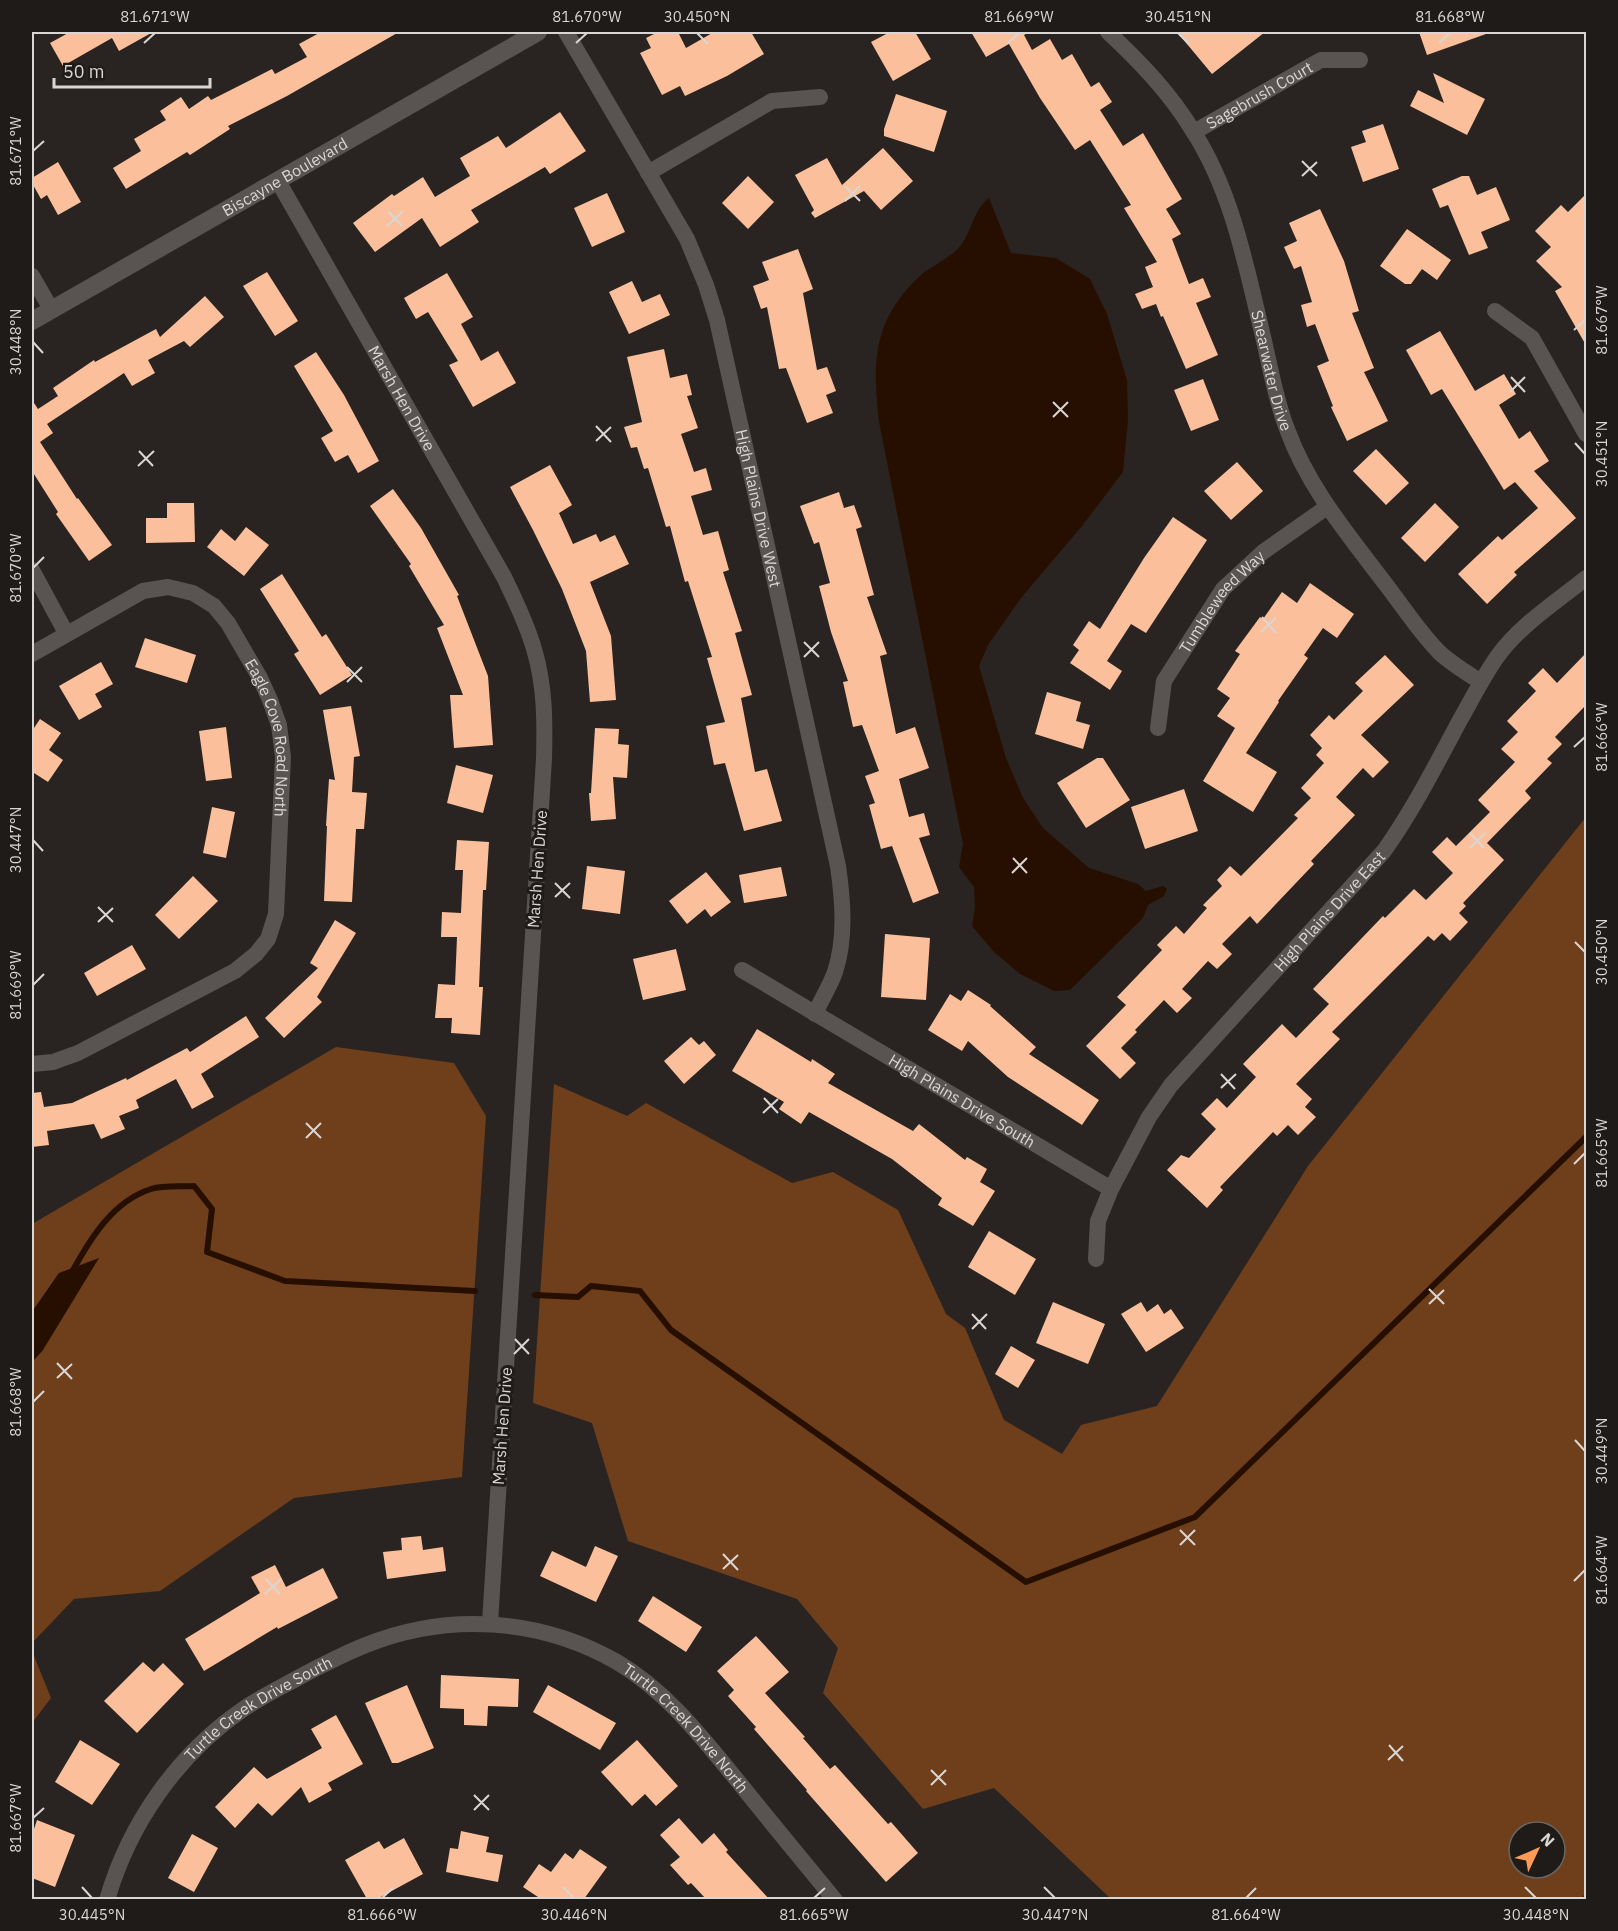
<svg xmlns="http://www.w3.org/2000/svg" width="1618" height="1931" font-family="'IBM Plex Sans',sans-serif">
<rect width="100%" height="100%" fill="#292422"/>
<path fill="#6f3f1c" fill-rule="evenodd" d="M1586,817V1893L1580,1899H1111L994,1788L923,1809L823,1693L838,1648L797,1599L628,1541L592,1423L533,1403L554,1084L627,1116L646,1103L792,1183L833,1172L898,1210L946,1314L965,1328L1004,1420L1062,1454L1081,1425L1157,1406L1308,1166ZM1519,1832H1555V1868H1519Z
M336,1047L454,1063L486,1116L462,1477L294,1498L160,1591L74,1599L32,1643V1362L43,1350L59,1273L32,1312V1224Z
M32,1651L51,1698L32,1723Z"/>
<path fill="#270f00" d="M989,198L1011,253L1056,258L1090,279L1107,314L1127,380L1128,420L1123,472L1082,526L1021,598L988,645L979,666L1006,758L1023,798L1043,828L1089,868L1138,884L1146,891L1163,886L1167,889L1164,896L1148,905L1143,918L1070,990L1054,991L1020,974L994,952L972,926L975,907L974,887L959,867L963,844L879,422C872,361 873,319 921,275C933,265 952,257 961,245C972,230 974,209 989,198Z
M99,1258L43,1350L32,1362V1312L59,1273Z"/>
<g fill="none" stroke-linecap="round" stroke-linejoin="round">
<path stroke="#270f00" stroke-width="6" d="M72,1272C90,1239 113,1201 151,1189C164,1185 180,1187 194,1186L212,1209L207,1252L285,1281L475,1291
M535,1295L578,1297L591,1286L640,1291L671,1330L1026,1582L1195,1517L1586,1137"/>
</g>
<path fill="#fbc09b" d="M70,32H153L119,51L112,38L63,66L50,43Z
M321,32H399L287,96L228,126L230,129L190,155L187,152L126,189L113,168L141,151L134,139L166,120L160,111L181,97L189,109L208,96L211,100L272,69L275,74L307,57L299,44Z
M658,32H678L686,48L714,32H751L764,54L727,76L685,96L680,86L662,95L640,53L651,48L646,38Z
M890,32H915L931,59L893,81L871,42Z
M971,32H1029L1024,35L1032,50L1050,39L1062,60L1072,54L1091,87L1099,82L1112,102L1100,110L1123,146L1143,133L1182,199L1166,209L1181,234L1172,239L1189,284L1203,278L1211,297L1196,303L1218,355L1186,369L1163,316L1161,317L1156,304L1142,309L1135,294L1153,287L1145,267L1157,262L1124,208L1131,205L1090,140L1075,150L1040,98L1009,44L986,57Z
M1177,32H1265L1212,74Z
M1419,32H1486V34L1427,55Z
M1433,73L1485,99L1467,135L1410,106L1418,90L1444,103Z
M896,94L947,111L934,152L884,136V129Z
M560,112L586,151L550,174L545,167L471,210L479,222L440,247L422,218L375,252L353,223L392,194L394,196L423,177L435,197L470,176L460,158L498,136L506,148Z
M1383,124L1399,169L1363,182L1351,147L1366,142L1362,131Z
M883,148L913,181L881,210L864,191L815,218L811,213L814,210L795,175L827,158L842,185Z
M58,162L81,202L58,215L47,195L41,199L32,183V178Z
M748,176L774,202L748,229L722,203Z
M1462,176H1469L1477,195L1496,187L1510,220L1481,232L1488,248L1469,255L1448,205L1440,208L1432,189Z
M607,193L625,232L592,247L574,208Z
M1587,193V347L1555,291L1562,287L1536,261L1551,247L1535,231L1561,205L1568,212Z
M1320,209L1344,261L1359,311L1352,313L1374,368L1364,372L1388,421L1347,441L1331,407L1333,406L1317,366L1329,361L1315,324L1307,327L1301,305L1312,302L1301,266L1294,269L1284,247L1297,241L1289,223Z
M1407,229L1451,260L1437,280L1422,269L1411,284H1405L1380,266Z
M798,249L813,289L803,293L817,370L827,367L836,391L826,395L833,413L807,423L786,368L779,369L767,307L761,309L753,286L769,280L762,262Z
M267,272L298,321L275,336L243,286Z
M447,273L473,317L461,324L481,361L498,351L516,383L473,407L449,365L458,361L428,312L416,319L404,298Z
M632,281L642,302L660,294L670,315L629,334L609,292Z
M205,296L224,317L190,347L184,341L148,360L155,373L132,386L124,373L47,424L53,433L40,442L77,499L78,498L112,545L89,561L56,514L58,512L32,471V400L38,409L58,396L53,388L94,360L95,362L156,329L160,337Z
M1440,331L1475,391L1504,374L1516,394L1499,405L1519,439L1530,431L1549,461L1534,471L1576,518L1514,572L1517,575L1487,604L1458,574L1498,536L1502,540L1538,508L1515,482L1504,490L1442,389L1431,395L1406,350Z
M664,349L670,378L687,374L692,395L687,396L698,428L681,434L694,472L706,468L712,490L691,496L703,535L718,531L729,570L723,572L742,631L735,633L752,695L741,698L755,772L767,769L782,821L744,831L725,763L714,765L706,726L725,722L707,658L712,657L688,581L685,582L670,526L666,527L648,468L644,469L637,447L631,448L624,427L642,422L627,357Z
M316,352L344,395L379,461L358,473L348,455L335,462L321,438L333,431L294,366Z
M1203,379L1219,420L1191,431L1174,390Z
M1376,449L1409,483L1386,505L1353,471Z
M1237,462L1263,491L1231,520L1204,491Z
M550,465L572,505L559,513L573,544L596,534L600,542L615,535L629,564L590,582L611,636L616,700L590,702L586,651L562,589L533,530L510,487Z
M393,489L421,528L459,595L457,596L488,676L493,745L454,748L450,695H463L437,628L444,625L409,566L411,564L370,506Z
M839,492L844,508L854,505L862,527L856,529L874,595L867,597L887,654L880,656L896,734L915,727L929,768L899,779L909,817L924,813L930,835L919,838L939,893L913,903L892,846L881,849L869,805L875,803L865,776L879,771L862,725L853,727L843,682L848,681L831,632L819,586L830,583L819,542L814,544L800,506Z
M167,503H194L195,542L146,543V518H167Z
M1435,503L1459,527L1425,562L1401,538Z
M1173,517L1207,540L1146,633L1131,624L1107,661L1122,671L1110,690L1070,663L1079,650L1073,645L1089,621L1100,629L1144,558Z
M246,527L269,545L244,576L207,547L221,529L235,541Z
M282,574L322,637L326,634L352,675L320,695L294,654L299,651L260,589Z
M1310,583L1354,614L1337,638L1323,628L1304,655L1308,658L1278,701L1279,702L1246,753L1277,772L1253,812L1203,781L1235,728L1217,716L1230,698L1217,689L1240,654L1235,651L1260,617L1263,619L1282,592L1297,603Z
M145,638L196,655L187,683L135,667Z
M1587,652V704L1555,737L1562,744L1547,759L1552,763L1525,791L1531,798L1487,843L1504,860L1463,903L1466,906L1459,913L1468,922L1450,941L1442,933L1434,941L1428,936L1332,1032L1340,1039L1296,1084L1312,1099L1305,1107L1316,1117L1298,1135L1288,1125L1277,1136L1273,1132L1220,1187L1223,1190L1207,1208L1167,1170L1181,1155L1189,1158L1216,1129L1201,1114L1217,1098L1227,1108L1256,1077L1243,1064L1282,1024L1296,1038L1329,1004L1313,989L1383,916L1385,918L1414,889L1426,900L1453,873L1432,852L1447,837L1456,846L1490,812L1478,800L1515,762L1501,749L1518,732L1507,721L1536,691L1528,683L1543,668L1557,683Z
M1385,655L1414,685L1361,735L1389,762L1373,778L1363,768L1336,797L1355,815L1311,861L1314,864L1257,924L1250,916L1222,944L1232,954L1217,969L1208,961L1182,989L1192,998L1177,1013L1164,1000L1135,1030L1137,1032L1121,1048L1136,1063L1120,1079L1086,1046L1126,1005L1117,997L1162,950L1157,945L1176,926L1184,934L1207,908L1203,905L1222,886L1217,880L1230,866L1241,876L1298,818L1294,815L1311,798L1301,788L1324,763L1316,755L1322,748L1310,735L1329,715L1334,720L1363,691L1355,683Z
M101,662L113,684L95,694L102,707L79,720L59,686Z
M1047,692L1081,702L1076,721L1090,725L1083,749L1035,734Z
M351,706L360,756L354,757L352,792L367,793L364,829H356L352,902L324,901L327,826H326L329,779L335,780L323,710Z
M40,719L61,733L49,750L63,760L48,782L34,773L32,777V731Z
M226,727L232,778L206,781L199,731Z
M595,728L619,729L618,744L629,745L627,778L613,777L616,819L591,821L589,793H591Z
M1097,758H1103L1130,800L1086,828L1057,783Z
M456,765L493,775L483,813L447,803Z
M1184,789L1198,831L1145,849L1131,807Z
M212,807L235,812L226,858L203,853Z
M457,840L489,842L486,890H483L479,987H483L480,1035L451,1033L452,1018H435L438,984L455,985L457,937H441L442,912L461,913L463,870H455Z
M587,866L625,871L620,914L582,909Z
M781,867L787,896L744,903L739,875Z
M706,872L731,902L711,917L705,909L687,924L669,901Z
M193,876L218,901L179,939L155,915Z
M335,920L356,933L317,997L322,1002L284,1038L265,1018L318,968L310,963Z
M885,934L930,938L926,1000L881,997Z
M132,945L146,969L97,996L84,973Z
M676,949L686,990L643,1000L633,959Z
M968,990L991,1005L990,1006L1036,1047L1029,1054L1099,1100L1082,1125L1008,1077L968,1041L962,1051L928,1030L950,994L961,1001Z
M246,1016L259,1037L201,1074L214,1097L192,1109L176,1079L136,1100L139,1108L119,1116L125,1129L101,1139L94,1124L47,1131L49,1145L32,1147V1093L41,1092L44,1107L72,1103L126,1078L127,1080L187,1048L190,1052Z
M757,1029L811,1062L812,1059L835,1074L828,1083L913,1131L919,1124L965,1160L967,1157L987,1169L980,1182L995,1191L973,1226L938,1205L942,1198L892,1159L809,1112L801,1124L779,1109L784,1102L732,1071Z
M691,1037L699,1045L704,1041L716,1055L684,1084L664,1061Z
M989,1231L1036,1259L1015,1295L968,1267Z
M1053,1302L1105,1324L1088,1364L1036,1343Z
M1141,1302L1147,1312L1158,1304L1164,1314L1171,1309L1184,1328L1146,1352L1121,1314Z
M1011,1346L1035,1360L1018,1388L995,1374Z
M421,1536L423,1550L443,1547L446,1571L387,1579L383,1552L402,1550L401,1538Z
M595,1546L618,1556L596,1602L540,1576L552,1551L586,1567Z
M275,1565L286,1587L323,1568L338,1598L278,1629L277,1627L204,1671L185,1639L260,1593L251,1577Z
M653,1596L702,1627L686,1652L638,1621Z
M756,1636L789,1672L765,1693L805,1737L803,1738L830,1769L835,1765L888,1824L891,1822L918,1853L886,1882L806,1791L807,1790L754,1729L756,1727L728,1696L734,1690L717,1671Z
M143,1662L154,1672L163,1663L184,1684L137,1733L104,1701Z
M441,1675L519,1679L518,1707L488,1706L487,1726L464,1725V1709L440,1708Z
M407,1685L434,1748L398,1763H392L365,1703Z
M548,1685L616,1723L600,1750L533,1712Z
M336,1715L363,1764L328,1783L332,1790L309,1803L301,1787L272,1816L258,1803L235,1828L215,1807L254,1767L267,1779L322,1748L311,1729Z
M80,1740L120,1764L92,1805L55,1782Z
M637,1740L678,1786L656,1806L645,1794L632,1806L601,1772Z
M679,1818L702,1844L714,1833L728,1850L726,1852L769,1899H706L691,1883L688,1885L670,1865L680,1857L660,1835Z
M37,1820L75,1835L55,1887L32,1878V1835Z
M461,1831L489,1837L486,1852L503,1855L498,1882L446,1872L450,1848L458,1849Z
M192,1834L218,1848L194,1892L168,1878Z
M404,1838L423,1874L377,1899H367L345,1860L379,1841L384,1849Z
M580,1849L607,1867L584,1899H541L523,1887L539,1864L551,1872L565,1853L573,1859Z"/>
<g fill="none" stroke-linecap="round" stroke-linejoin="round">
<g stroke="#595451" stroke-width="16">
<path id="s1" d="M566,32L687,239L706,285L717,320L838,866C843,901 846,938 835,972C830,986 821,1000 815,1014"/>
<path id="s2" d="M1108,32C1140,62 1170,93 1193,131C1231,190 1245,261 1261,328C1269,360 1275,399 1287,429C1308,487 1347,533 1384,582C1402,605 1419,632 1440,653C1452,664 1467,673 1481,682"/>
<path id="s3" d="M1194,132L1321,60H1360"/>
<path d="M648,173L772,101L820,97"/>
<path id="s4" d="M278,181L504,577C515,600 527,624 534,649C545,685 545,722 544,759L490,1623"/>
<path d="M32,276L51,309"/>
<path d="M1495,311L1532,338L1586,434"/>
<path d="M32,570L66,633"/>
<path id="s5" d="M32,654L143,591L168,587L193,593L214,606L228,623L260,678L270,700L279,725L283,757L276,914L268,939L256,954L235,971L78,1053L53,1062L32,1064"/>
<path id="s6" d="M1158,728L1164,681L1223,589L1263,552L1327,507"/>
<path id="s7" d="M742,970L1111,1189"/>
<path id="s8" d="M1096,1259L1098,1221L1111,1189L1149,1117L1171,1085L1384,851C1413,810 1436,765 1460,720C1472,699 1483,677 1497,657C1520,625 1556,602 1586,578"/>
<path id="s9" d="M107,1900C129,1824 177,1755 242,1710C262,1696 284,1686 305,1674C325,1664 345,1653 366,1645C448,1612 540,1618 617,1662C666,1691 701,1736 737,1780C769,1820 802,1860 835,1900"/>
</g>
<path stroke="#595451" stroke-width="18" id="s10" d="M32,321L538,32"/>
</g>
<path fill="none" stroke="#d9d6d4" stroke-width="2" d="M697,33L708,44M1178,33L1189,44M144,43L155,33M576,43L587,33M1008,43L1019,33M1439,43L1450,33M33,151L44,141M1302,161L1317,176M1302,176L1317,162M845,186L860,201M845,201L860,186M388,211L402,226M387,226L403,211M1574,330L1585,320M33,342L43,353M1511,377L1525,392M1510,392L1525,377M1053,402L1068,417M1053,417L1068,402M596,426L611,442M596,441L611,427M1575,443L1585,454M139,451L153,466M138,466L154,451M33,568L44,557M1262,617L1276,633M1261,632L1276,618M804,642L819,657M804,657L819,642M347,667L362,682M347,682L362,667M1574,747L1585,737M1470,833L1484,848M33,840L43,851M1470,848L1485,833M1013,858L1027,873M1012,873L1027,858M555,883L570,898M555,897L570,883M98,907L113,922M98,922L113,908M1575,942L1585,952M33,985L44,974M1221,1074L1235,1089M1221,1088L1236,1074M764,1098L778,1113M763,1113L778,1099M306,1123L321,1138M306,1138L321,1123M1574,1164L1585,1153M1429,1289L1444,1304M1429,1304L1444,1290M972,1314L986,1329M972,1329L987,1314M515,1339L529,1354M514,1354L529,1339M57,1363L72,1379M57,1378L72,1364M33,1402L44,1391M1575,1440L1585,1451M1180,1530L1195,1545M1180,1545L1195,1530M723,1554L738,1570M723,1569L738,1555M266,1579L280,1594M1574,1581L1585,1570M265,1594L281,1579M1389,1745L1403,1761M1388,1760L1403,1746M931,1770L946,1785M931,1785L946,1770M474,1795L489,1810M474,1810L489,1795M33,1818L44,1808M82,1887L92,1898M563,1887L574,1898M1044,1887L1055,1898M1525,1887L1536,1898M382,1898L393,1888M814,1898L825,1888M1246,1898L1256,1888"/>
<g text-anchor="middle" dominant-baseline="central" stroke-width="6" stroke-linejoin="round" paint-order="stroke">
<g font-size="16" fill="#d9d6d4" stroke="#1f1b18">
<text stroke="none"><textPath href="#s3" startOffset="75">Sagebrush Court</textPath></text>
<text stroke="none"><textPath href="#s10" startOffset="291">Biscayne Boulevard</textPath></text>
<text stroke="none"><textPath href="#s2" startOffset="384">Shearwater Drive</textPath></text>
<text stroke="none"><textPath href="#s4" startOffset="250">Marsh Hen Drive</textPath></text>
<text stroke="none"><textPath href="#s1" startOffset="519">High Plains Drive West</textPath></text>
<text stroke="none"><textPath href="#s6" startOffset="146">Tumbleweed Way</textPath></text>
<text stroke="none"><textPath href="#s5" startOffset="350">Eagle Cove Road North</textPath></text>
<text transform="translate(537 869) rotate(-86)">Marsh Hen Drive</text>
<text stroke="none"><textPath href="#s8" startOffset="428">High Plains Drive East</textPath></text>
<text stroke="none"><textPath href="#s7" startOffset="256">High Plains Drive South</textPath></text>
<text transform="translate(502 1426) rotate(-86)">Marsh Hen Drive</text>
<text stroke="none"><textPath href="#s9" startOffset="252">Turtle Creek Drive South</textPath></text>
<text stroke="none"><textPath href="#s9" startOffset="734">Turtle Creek Drive North</textPath></text>
</g>
</g>
<rect width="1618" height="1931" fill="none" stroke="#1f1b18" stroke-width="66"/>
<g transform="translate(1537 1850) rotate(46)"><circle r="28" fill="#1f1b18" stroke="#696663" stroke-width="1.5"/>
<path d="M0-4.5L10 22L0 15L-10 22Z" fill="#fe9c57"/>
<text y="-9" font-size="16" font-weight="bold" text-anchor="middle" fill="#d9d6d4">N</text>
</g>
<path d="M54 78v9h156v-9" fill="none" stroke="#d9d6d4" stroke-width="3"/>
<text x="63" y="78" font-size="18" fill="#d9d6d4" stroke="#1f1b18" stroke-width="4.5" paint-order="stroke">50 m</text>
<rect x="33" y="33" width="1552" height="1865" fill="none" stroke="#d9d6d4" stroke-width="2"/>
<g font-size="15" text-anchor="middle" fill="#d9d6d4">
<text x="155" y="22">81.671°W</text>
<text x="587" y="22">81.670°W</text>
<text x="697" y="22">30.450°N</text>
<text x="1019" y="22">81.669°W</text>
<text x="1178" y="22">30.451°N</text>
<text x="1450" y="22">81.668°W</text>
<text transform="translate(16 151) rotate(-90)" y="5">81.671°W</text>
<text transform="translate(1602 320) rotate(-90)" y="5">81.667°W</text>
<text transform="translate(16 342) rotate(-90)" y="5">30.448°N</text>
<text transform="translate(1602 454) rotate(-90)" y="5">30.451°N</text>
<text transform="translate(16 568) rotate(-90)" y="5">81.670°W</text>
<text transform="translate(1602 737) rotate(-90)" y="5">81.666°W</text>
<text transform="translate(16 840) rotate(-90)" y="5">30.447°N</text>
<text transform="translate(1602 952) rotate(-90)" y="5">30.450°N</text>
<text transform="translate(16 985) rotate(-90)" y="5">81.669°W</text>
<text transform="translate(1602 1153) rotate(-90)" y="5">81.665°W</text>
<text transform="translate(16 1402) rotate(-90)" y="5">81.668°W</text>
<text transform="translate(1602 1451) rotate(-90)" y="5">30.449°N</text>
<text transform="translate(1602 1570) rotate(-90)" y="5">81.664°W</text>
<text transform="translate(16 1818) rotate(-90)" y="5">81.667°W</text>
<text x="92" y="1920">30.445°N</text>
<text x="382" y="1920">81.666°W</text>
<text x="574" y="1920">30.446°N</text>
<text x="814" y="1920">81.665°W</text>
<text x="1055" y="1920">30.447°N</text>
<text x="1246" y="1920">81.664°W</text>
<text x="1536" y="1920">30.448°N</text>
</g>
</svg>
